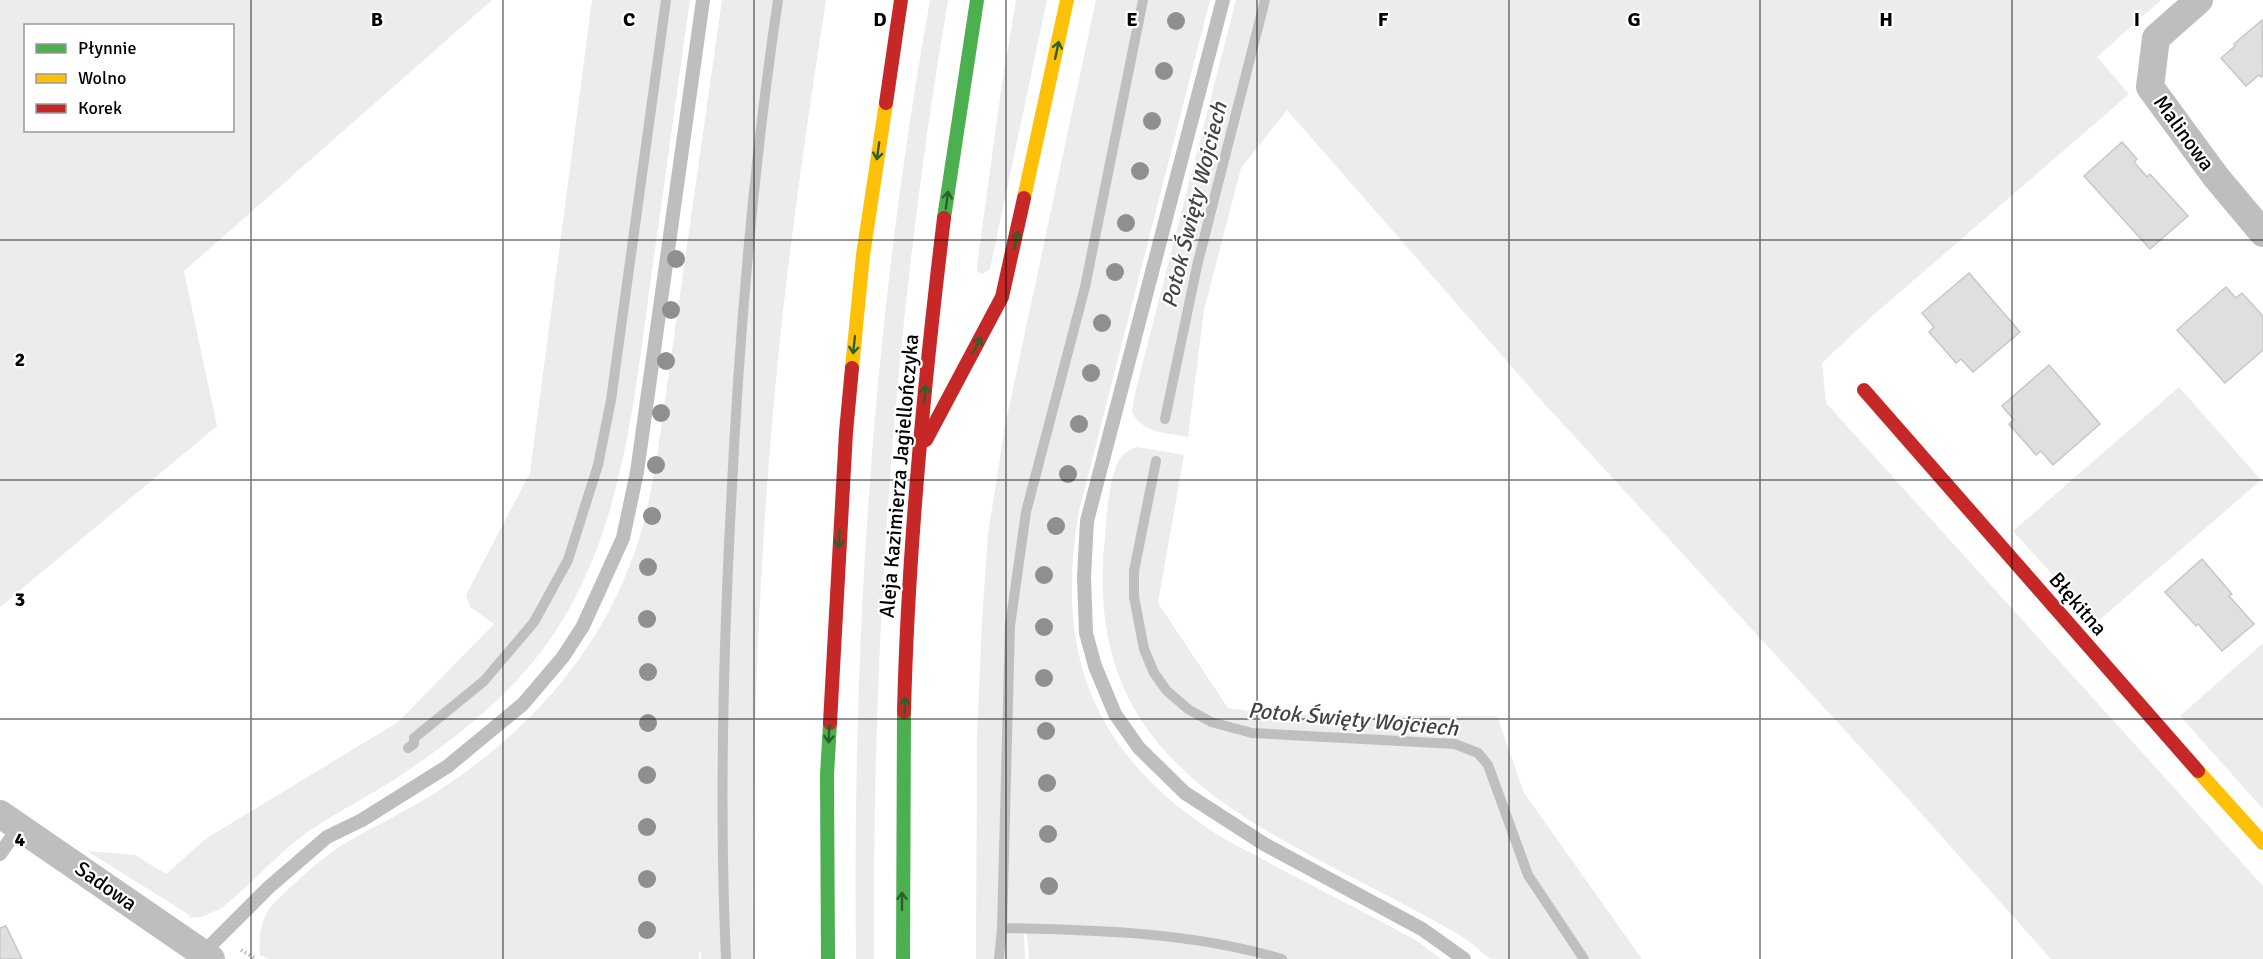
<svg xmlns="http://www.w3.org/2000/svg" width="2263" height="959" font-family="Signika,sans-serif">
<rect width="100%" height="100%" fill="#fff"/>
<path fill="#ececec" fill-rule="evenodd" d="M0,0H492L184,271L217,426L0,607ZM26,26H232V130H26Z
M592,0H690C677,90 665,181 652,271C632,413 621,569 518,679C482,718 439,750 395,779C369,796 341,810 315,827C282,848 252,885 220,909L201,917L188,918L190,916L183,911L87,851L135,855L166,874L207,838L398,722L494,624L470,607L466,595L530,473Z
M722,0H826C807,123 789,246 777,369C758,565 751,762 753,959H701V952L699,953V959H269L260,955C259,936 260,922 271,906C289,888 322,857 344,844C374,826 405,812 435,793C530,732 605,648 639,539C647,514 651,488 656,463Z
M930,0H948C894,317 872,637 874,959H856C852,638 873,316 930,0Z
M1016,0H1047L990,269L983,274L977,271V266L1001,90Z
M1096,0H1210L1079,511C1055,650 1090,749 1209,829C1226,841 1246,850 1264,860C1315,888 1367,913 1417,941L1441,959H1029L1027,934H1024L1025,959H976L977,737L982,620L988,534L1005,426Z
M1236,0H2161L2097,57L2129,94L1870,318L1822,363L1826,403L2263,886V959H2051L1910,801L1540,399L1287,110L1241,168L1204,310L1188,437C1167,433 1142,433 1132,412L1135,393Z
M2179,387L2261,480L2096,623L2013,531Z
M1137,447L1184,455L1158,603L1228,708L1275,715L1497,716L1524,793L1642,959C1603,959 1563,959 1524,959C1515,959 1501,959 1492,959C1484,956 1475,945 1467,940C1442,924 1414,910 1388,896C1226,812 1082,748 1105,536C1107,515 1109,478 1119,460C1123,453 1129,450 1137,447Z
M2263,643V809L2180,716Z"/>
<g fill="none" stroke-linecap="round" stroke-linejoin="round">
<path stroke="#bfbfbf" stroke-width="10" d="M1165,419L1197,266L1265,0
M1156,461L1134,571V597L1144,649L1154,673L1167,691L1188,709L1211,722L1252,733L1455,744L1478,753L1488,765L1528,875L1584,959
M408,748L414,744V738L484,681L534,622L568,560L598,465L611,400L666,0
M1002,928C1097,930 1191,932 1282,959
M726,959C719,808 723,656 731,505C739,336 753,167 778,0
M999,959L1002,928L1010,626L1026,512L1085,287L1143,0"/>
</g>
<path fill="#dfdfdf" stroke="#c7c7c7" stroke-width="1.5" d="M2262,20L2263,75L2261,77L2259,75L2246,86L2221,58L2235,46L2234,44Z
M2122,142L2137,159L2134,162L2147,177L2150,174L2188,216L2150,249L2084,176Z
M1969,273L2020,332L1973,372L1961,359L1956,363L1929,332L1934,327L1922,313Z
M2226,287L2236,298L2242,293L2263,316V350L2225,383L2177,330Z
M2049,365L2100,424L2053,465L2041,451L2036,455L2009,424L2014,420L2002,406Z
M2202,559L2232,594L2229,596L2254,624L2222,651L2198,624L2196,626L2165,592Z
M6,926L22,959H0V928Z"/>
<g fill="none" stroke-linecap="round" stroke-linejoin="round">
<path stroke="#b9b9b9" stroke-width="4" stroke-dasharray="1.5 3" stroke-linecap="butt" d="M241,950L256,959"/>
<path stroke="#bebebe" stroke-width="14" d="M1223,0L1087,521L1084,577L1086,633L1095,666L1115,714L1139,748L1185,793L1264,844L1422,929L1464,959
M0,854L19,827
M201,955L268,888L327,837L362,820L448,766L523,704L563,657L583,626L623,538L637,472L703,0"/>
<path stroke="#bebebe" stroke-width="28" d="M2199,0L2156,38L2150,87L2216,177L2263,233
M0,814L211,959"/>
<path stroke="#4caf50" stroke-width="14" d="M944,218L977,0
M828,959L827,775L830,723
M903,959L904,712"/>
<path stroke="#ffc107" stroke-width="14" d="M1024,198L1067,0
M852,368L863,255L886,103
M2198,771L2263,843"/>
<path stroke="#c62828" stroke-width="14" d="M886,103L901,0
M1864,390L2198,771
M926,440L1002,297L1024,198
M904,712C908,546 924,382 944,218
M830,723L846,432L852,368"/>
</g>
<g fill="#8f8f8f">
<circle cx="1176" cy="21" r="9"/>
<circle cx="1164" cy="71" r="9"/>
<circle cx="1152" cy="121" r="9"/>
<circle cx="1140" cy="171" r="9"/>
<circle cx="1126" cy="223" r="9"/>
<circle cx="676" cy="259" r="9"/>
<circle cx="1115" cy="272" r="9"/>
<circle cx="671" cy="310" r="9"/>
<circle cx="1102" cy="323" r="9"/>
<circle cx="666" cy="361" r="9"/>
<circle cx="1091" cy="373" r="9"/>
<circle cx="661" cy="413" r="9"/>
<circle cx="1079" cy="424" r="9"/>
<circle cx="656" cy="465" r="9"/>
<circle cx="1068" cy="474" r="9"/>
<circle cx="652" cy="516" r="9"/>
<circle cx="1056" cy="526" r="9"/>
<circle cx="648" cy="567" r="9"/>
<circle cx="1044" cy="575" r="9"/>
<circle cx="647" cy="619" r="9"/>
<circle cx="1044" cy="627" r="9"/>
<circle cx="648" cy="672" r="9"/>
<circle cx="1044" cy="678" r="9"/>
<circle cx="648" cy="723" r="9"/>
<circle cx="1046" cy="731" r="9"/>
<circle cx="647" cy="775" r="9"/>
<circle cx="1047" cy="783" r="9"/>
<circle cx="647" cy="827" r="9"/>
<circle cx="1048" cy="834" r="9"/>
<circle cx="647" cy="879" r="9"/>
<circle cx="1049" cy="886" r="9"/>
<circle cx="647" cy="930" r="9"/>
</g>
<defs><path id="oneway-shaft" d="M-6 0H5M1.5-3L5.5 0L1.5 3" fill="none" stroke-width="1.6" stroke-linecap="round" stroke-linejoin="round" transform="scale(1.5)"/></defs>
<g stroke="#2a602c">
<use href="#oneway-shaft" transform="translate(1057 50) rotate(-78)"/>
<use href="#oneway-shaft" transform="translate(878 151) rotate(98)"/>
<use href="#oneway-shaft" transform="translate(947 200) rotate(-82)"/>
<use href="#oneway-shaft" transform="translate(1016 240) rotate(-78)"/>
<use href="#oneway-shaft" transform="translate(854 345) rotate(96)"/>
<use href="#oneway-shaft" transform="translate(977 345) rotate(-62)"/>
<use href="#oneway-shaft" transform="translate(925 394) rotate(-85)"/>
<use href="#oneway-shaft" transform="translate(839 539) rotate(93)"/>
<use href="#oneway-shaft" transform="translate(905 706) rotate(-88)"/>
<use href="#oneway-shaft" transform="translate(829 734) rotate(92)"/>
<use href="#oneway-shaft" transform="translate(902 901) rotate(-90)"/>
</g>
<path fill="none" stroke="#000" stroke-width="1.5" stroke-opacity="0.55" d="M251,0V959M503,0V959M754,0V959M1006,0V959M1257,0V959M1509,0V959M1760,0V959M2012,0V959M0,240H2263M0,480H2263M0,719H2263"/>
<g text-anchor="middle" dominant-baseline="central" stroke-width="4.5" stroke-linejoin="round" paint-order="stroke">
<g font-size="21" fill="#000" stroke="#fff">
<text transform="translate(2184 133) rotate(54)">Malinowa</text>
<text transform="translate(899 476) rotate(-85)">Aleja Kazimierza Jagiellończyka</text>
<text transform="translate(2078 604) rotate(49)">Błękitna</text>
<text transform="translate(106 886) rotate(35)">Sadowa</text>
</g>
<g font-size="22" font-style="italic" fill="#444" stroke="#fff">
<text transform="translate(1194 205) rotate(-76)">Potok Święty Wojciech</text>
<text transform="translate(1353 719) rotate(5)">Potok Święty Wojciech</text>
</g>
</g>
<g font-size="20" text-anchor="middle" font-weight="bold" fill="#000" stroke="#fff" stroke-width="4.5" stroke-linejoin="round" paint-order="stroke">
<text x="377" y="26">B</text>
<text x="629" y="26">C</text>
<text x="880" y="26">D</text>
<text x="1132" y="26">E</text>
<text x="1383" y="26">F</text>
<text x="1634" y="26">G</text>
<text x="1886" y="26">H</text>
<text x="2137" y="26">I</text>
<text x="20" y="366">2</text>
<text x="20" y="606">3</text>
<text x="20" y="846">4</text>
</g>
<rect x="24" y="24" width="210" height="108" fill="#ffffff" stroke="#999999" stroke-width="1.5"/>
<rect x="36" y="44" width="30" height="9" fill="#4caf50" stroke="#999999" stroke-width="1.5"/>
<text x="78" y="54" font-size="18" fill="#000000">Płynnie</text>
<rect x="36" y="74" width="30" height="9" fill="#ffc107" stroke="#999999" stroke-width="1.5"/>
<text x="78" y="84" font-size="18" fill="#000000">Wolno</text>
<rect x="36" y="104" width="30" height="9" fill="#c62828" stroke="#999999" stroke-width="1.5"/>
<text x="78" y="114" font-size="18" fill="#000000">Korek</text>
</svg>
